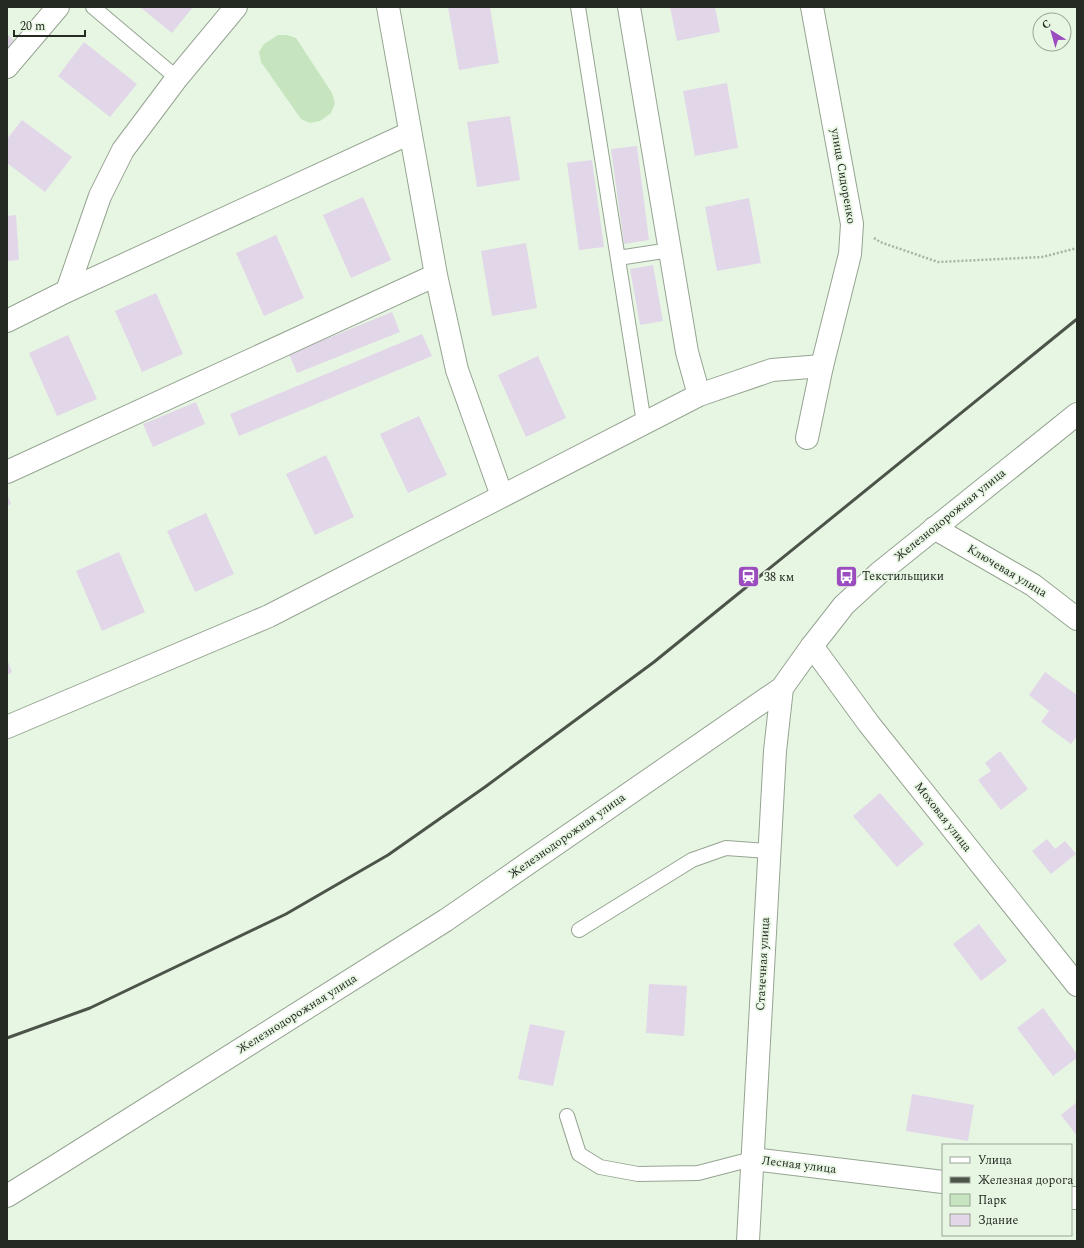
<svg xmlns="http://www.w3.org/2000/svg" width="1084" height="1248" font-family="Spectral,serif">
<rect width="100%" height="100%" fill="#e7f6e3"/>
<path fill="#c6e5be" d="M278,35H287L296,38L332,93L335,103L331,113L320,121L310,123L301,119L261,62L259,52L264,44Z"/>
<path fill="#e2d6e9" d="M140,7H193L172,33Z
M448,7H490L499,63L459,70Z
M670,7H715L720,32L677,41Z
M7,34L17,43L7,54Z
M84,42L137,84L110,117L58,76Z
M727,83L738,148L695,156L683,91Z
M510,116L520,180L477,187L467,122Z
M22,120L72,157L45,192L7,163V139Z
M637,146L649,240L624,244L611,149Z
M592,160L604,247L579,250L567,163Z
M363,197L391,260L351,278L323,215Z
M749,198L761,263L717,271L705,207Z
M16,215L19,260L7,261V216Z
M276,235L304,298L264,316L236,253Z
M526,243L537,308L492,316L481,251Z
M653,265L663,321L640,325L630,269Z
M156,293L183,354L142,372L115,311Z
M392,312L400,332L297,373L289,354Z
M422,334L432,356L239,436L230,414Z
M68,335L97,399L57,416L29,353Z
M538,356L566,418L526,437L498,375Z
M196,402L205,424L153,447L143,424Z
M419,416L447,475L408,493L380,434Z
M326,455L354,517L315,535L286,474Z
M7,494L11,504L7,506Z
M206,513L234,574L195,592L167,531Z
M119,552L145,612L102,631L76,571Z
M7,659L12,672L7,675Z
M1045,672L1077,695V736L1071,744L1041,722L1049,711L1029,695Z
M1000,751L1028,789L1001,810L978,780L991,771L985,763Z
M880,793L924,844L897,867L853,816Z
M1047,839L1055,849L1065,841L1076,854L1051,874L1032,851Z
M979,924L1007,961L981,981L953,944Z
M649,984L687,986L684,1036L646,1033Z
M1043,1008L1077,1054V1058L1053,1076L1017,1028Z
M530,1024L565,1031L553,1086L518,1079Z
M912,1094L974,1105L968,1141L906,1131Z
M1077,1102V1136L1061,1115Z"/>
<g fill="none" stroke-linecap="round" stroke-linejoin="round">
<defs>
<path id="service" d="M93,7L177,78
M578,7L644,423
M618,258L670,250
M579,930L692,860L726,848L769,851
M567,1116L579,1154L600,1167L638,1174L698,1173L752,1159"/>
<path id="minor" d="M388,7L436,275L457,370L502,496
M629,7L687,352L699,395
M7,67L58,7
M67,291L100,196L123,150L177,78L236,7
M7,321L67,291L410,133
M7,472L436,275
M934,528L1033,585L1077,619
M812,646L869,724L1077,985
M7,727L269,616L699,395L772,370L822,366
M752,1159L943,1182
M1071,1198H1077"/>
<path id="tertiary" d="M807,438L822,366L850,254L852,224L812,7
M7,1196L62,1162L446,920L782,688L812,646L844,605L879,573L1077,414
M748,1241L775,751L782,688"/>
</defs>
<use href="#service" stroke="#96a492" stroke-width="16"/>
<use href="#minor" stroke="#96a492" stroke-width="24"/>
<use href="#tertiary" stroke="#96a492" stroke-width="24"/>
<path stroke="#a6b2a3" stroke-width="2.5" stroke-dasharray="2 2" stroke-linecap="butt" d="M874,238L880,242L938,262L1042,257L1077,248"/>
<use href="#service" stroke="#fff" stroke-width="14"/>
<use href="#minor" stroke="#fff" stroke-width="22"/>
<use href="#tertiary" stroke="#fff" stroke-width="22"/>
<path stroke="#4c5349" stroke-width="3" d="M7,1038L90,1008L286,914L388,855L485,787L654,662L1077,319"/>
</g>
<defs>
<symbol id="bus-square" viewBox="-11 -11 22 22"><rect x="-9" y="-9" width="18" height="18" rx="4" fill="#9b4dbf" stroke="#e7f6e3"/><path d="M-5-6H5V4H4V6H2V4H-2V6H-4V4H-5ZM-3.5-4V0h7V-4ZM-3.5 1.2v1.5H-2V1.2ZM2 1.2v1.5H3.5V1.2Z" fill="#fff"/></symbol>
<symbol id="station-square" viewBox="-11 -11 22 22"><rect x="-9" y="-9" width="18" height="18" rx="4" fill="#9b4dbf" stroke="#e7f6e3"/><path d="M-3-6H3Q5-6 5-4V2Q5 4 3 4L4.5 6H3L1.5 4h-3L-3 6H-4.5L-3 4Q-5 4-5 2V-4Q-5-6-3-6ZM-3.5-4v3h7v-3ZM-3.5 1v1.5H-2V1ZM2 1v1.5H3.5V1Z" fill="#fff"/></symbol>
</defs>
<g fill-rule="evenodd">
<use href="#bus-square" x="834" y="564" width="25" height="25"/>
<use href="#station-square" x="736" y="564" width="25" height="25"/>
</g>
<g text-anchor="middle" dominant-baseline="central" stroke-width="3.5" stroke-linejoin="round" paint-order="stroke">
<g font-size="12" fill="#252a23" stroke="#e7f6e3">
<text transform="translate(843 176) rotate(80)">улица Сидоренко</text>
<text transform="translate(950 515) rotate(-39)">Железнодорожная улица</text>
<text transform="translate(1007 571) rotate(31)">Ключевая улица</text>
<text transform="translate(943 817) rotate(52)">Моховая улица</text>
<text transform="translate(567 836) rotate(-35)">Железнодорожная улица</text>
<text transform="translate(763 964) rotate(-87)">Стачечная улица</text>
<text transform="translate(297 1014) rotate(-32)">Железнодорожная улица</text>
<text transform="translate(799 1165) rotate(7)">Лесная улица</text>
</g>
<g font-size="12" fill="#252a23" stroke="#e7f6e3" text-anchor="start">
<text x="862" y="576">Текстильщики</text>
<text x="764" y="577">38 км</text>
</g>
</g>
<rect width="1084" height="1248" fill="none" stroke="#252a23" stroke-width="16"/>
<rect x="942" y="1144" width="130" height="92" fill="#e7f6e3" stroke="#99a496"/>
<rect x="950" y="1157" width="20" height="6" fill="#ffffff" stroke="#99a496"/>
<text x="978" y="1164" font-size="12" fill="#252a23">Улица</text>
<rect x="950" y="1177" width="20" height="6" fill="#4c5349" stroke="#99a496"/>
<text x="978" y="1184" font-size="12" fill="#252a23">Железная дорога</text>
<rect x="950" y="1194" width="20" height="12" fill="#c6e5be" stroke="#99a496"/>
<text x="978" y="1204" font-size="12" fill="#252a23">Парк</text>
<rect x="950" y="1214" width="20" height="12" fill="#e2d6e9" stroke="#99a496"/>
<text x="978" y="1224" font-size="12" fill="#252a23">Здание</text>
<g transform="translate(1052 32) rotate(323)"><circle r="19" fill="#e7f6e3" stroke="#99a496"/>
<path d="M0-3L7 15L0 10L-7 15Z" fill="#9b4dbf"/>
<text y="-6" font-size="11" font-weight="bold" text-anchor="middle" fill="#252a23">С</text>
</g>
<path d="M14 30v6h71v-6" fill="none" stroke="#252a23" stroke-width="2"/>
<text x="20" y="30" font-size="12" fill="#252a23" stroke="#e7f6e3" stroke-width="3" paint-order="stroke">20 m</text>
</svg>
